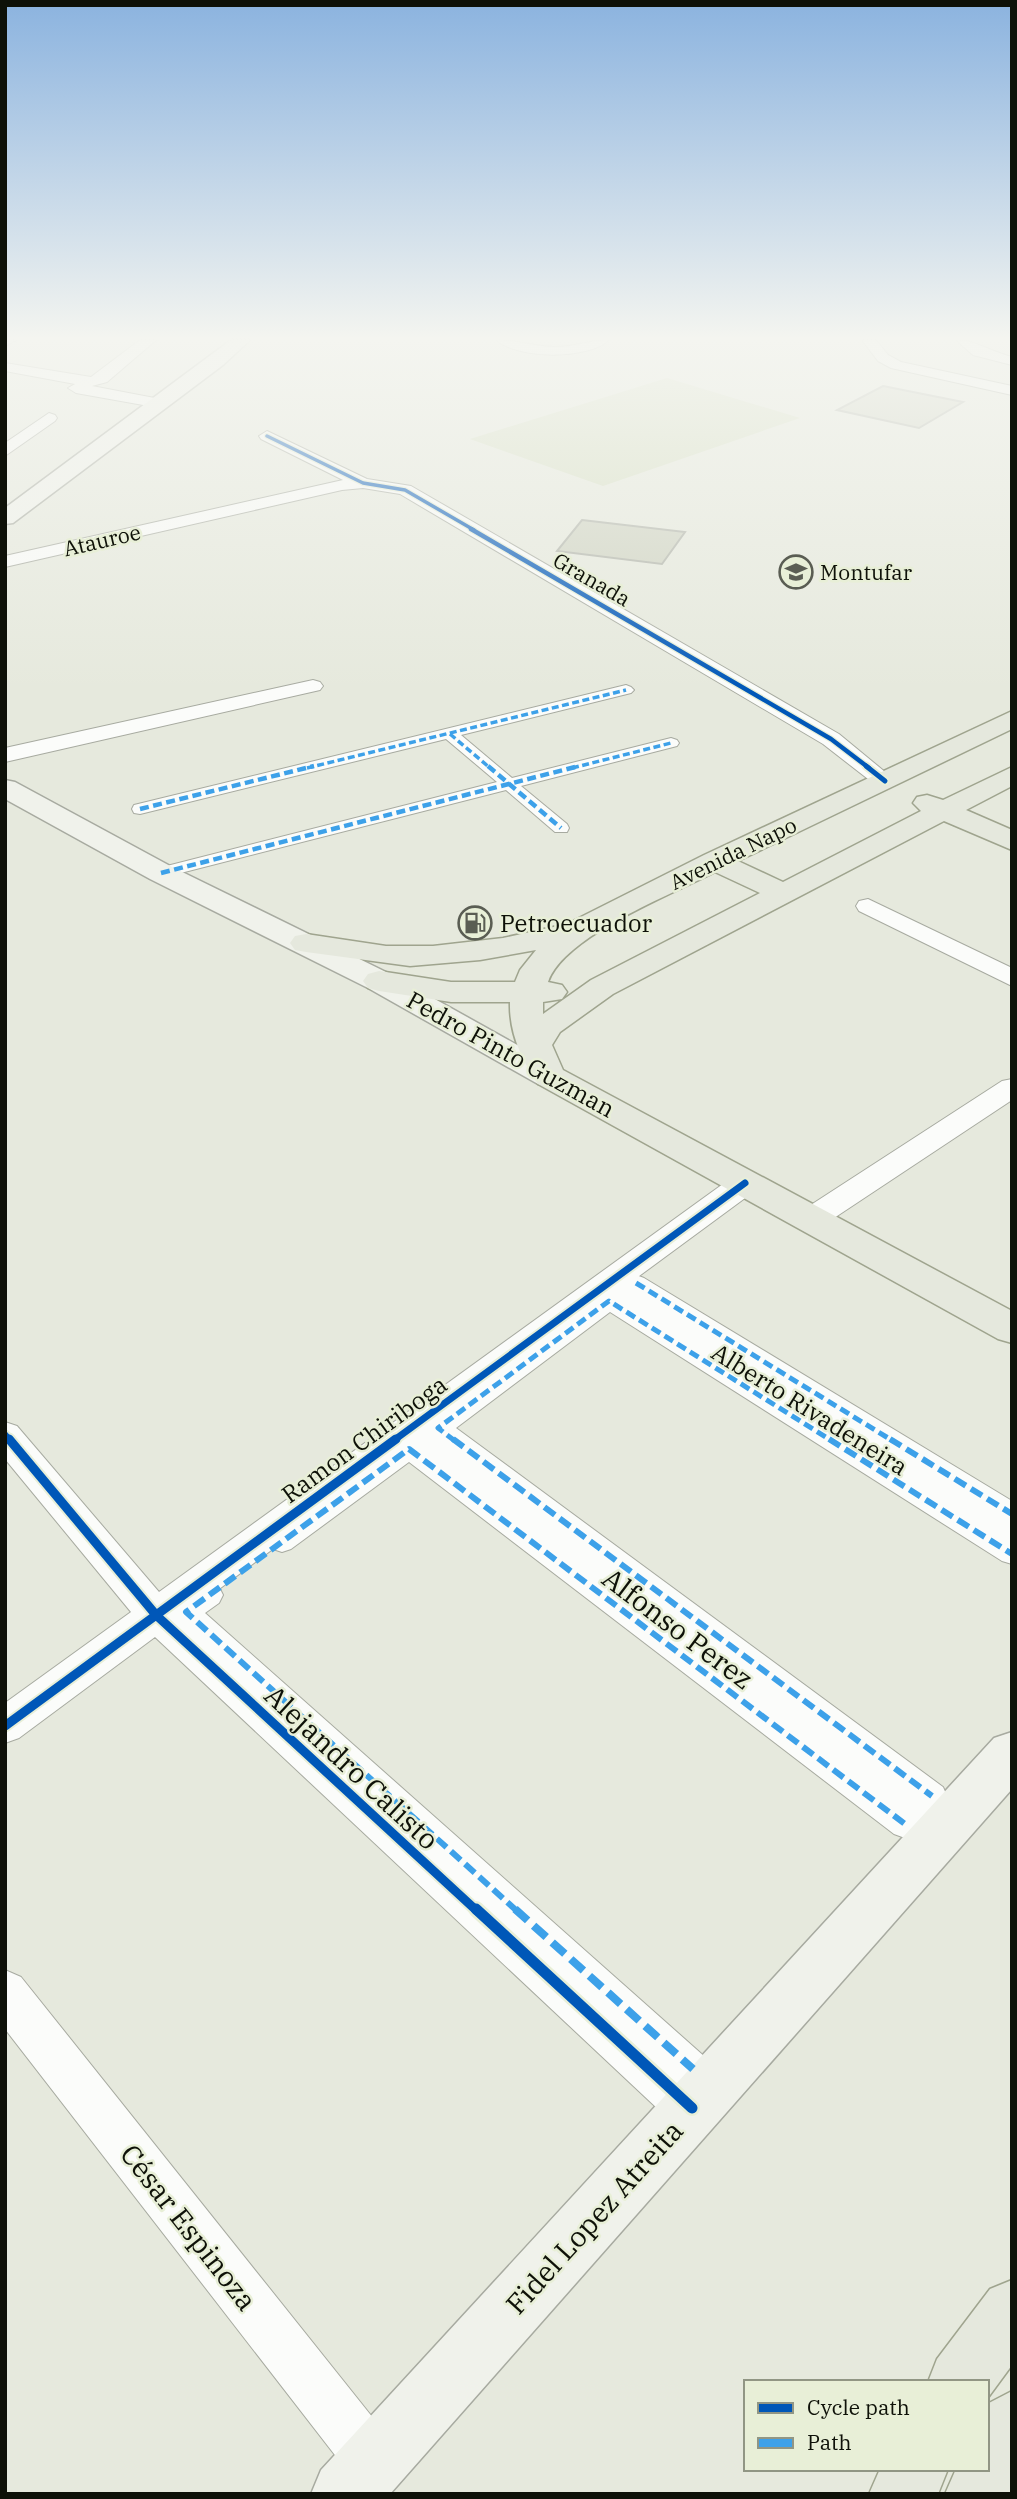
<svg xmlns="http://www.w3.org/2000/svg" width="1017" height="2499" font-family="'IBM Plex Serif',serif">
<rect width="100%" height="100%" fill="#e6e9dd"/>
<path fill="#d7dfc4" d="M667,378L800,418L603,486L470,439Z"/>
<path fill="#cfd3c2" stroke="#b1b4aa" stroke-width="2" d="M883,386L963,402L919,428L837,410Z
M582,520L685,532L662,564L557,551Z"/>
<g fill="none" stroke-linecap="round" stroke-linejoin="round">
<defs>
<path id="pedestrian" d="M626,685L631,687L634,690L631,693L461,735L512,778L671,738L677,740L679,743L677,746L521,786L567,824L569,828L567,832H555L506,790L161,878L152,873L155,869L497,782L446,739L140,814L134,813L132,809L134,805Z
M636,1275L644,1278L1012,1501V1524L1003,1521L628,1288L624,1283L628,1278Z
M609,1293L617,1295L1012,1541V1564L1002,1561L610,1312L456,1428L943,1787L947,1796L943,1805L932,1809L921,1805L429,1434L425,1428L429,1422L601,1295Z
M409,1440L418,1442L916,1814L920,1824L916,1834L905,1838L894,1834L409,1462L291,1549L282,1552L273,1549L269,1542L273,1535L400,1442Z
M209,1584L219,1587L223,1595L219,1603L205,1613L705,2057L710,2069L705,2081L693,2086L681,2081L176,1620L172,1612C179,1599 195,1589 209,1584Z"/>
<path id="minor" d="M5,340H16L5,346Z
M140,340H156L107,382L92,386L165,400L168,403L165,406L160,408L76,393L68,388L75,384L5,371V363L91,377Z
M496,340C516,340 533,346 553,347C572,348 590,340 609,340C587,360 518,359 496,340Z
M862,340H876L888,355L901,362L1012,386V395L891,368L878,361Z
M956,340C974,340 992,352 1012,357V365L973,355Z
M49,413L55,415L57,418L55,421L5,456V443Z
M267,431L367,479L411,486L839,734L896,781L893,786H877L823,744L400,494L363,488L342,490L5,567V556L343,480L261,439L259,436Z
M313,680L320,682L323,686L320,690L5,762V748Z
M868,899L1012,968V986L859,911L856,906L859,901Z
M1012,1079V1100L822,1226L811,1229L800,1226L796,1219L800,1212L1002,1081Z
M745,1173L756,1176L760,1183L756,1190L631,1282L1012,1517V1549L999,1545L610,1298L436,1428L959,1816L965,1829L959,1842L944,1848L929,1842L411,1446L183,1616L709,2091L716,2108L709,2125L692,2132L675,2125L155,1637L19,1738L5,1743V1703L131,1612L5,1459V1422L17,1426L159,1592L734,1176Z
M5,1970L21,1977L393,2443L401,2462L393,2481L374,2489L355,2481L5,2029Z"/>
<path id="secondary" d="M231,340H250L223,365L13,523L5,524V508Z
M5,780L15,782L172,867L390,974L562,1070L567,1077L562,1084L550,1087L538,1084L368,988L150,879L5,799Z
M1012,1732V1789L390,2494H311L321,2470L994,1738Z"/>
<path id="primary" d="M1012,711V729L738,861L783,882L921,811L913,803L917,797L927,795L943,800L1012,767V786L966,810L1012,830V850L944,821L613,994L560,1032L552,1045L563,1070L1012,1311V1343L998,1339L538,1084C521,1060 509,1031 510,1002H451L379,991L368,988L363,981L368,974L379,971L451,982H515L520,970L536,950L480,960L410,966L306,952L295,950L290,943L295,936L306,934L386,946H433L503,938L567,924L704,855ZM715,872L760,893L591,980L543,1014V1002L562,999L567,992L562,985L548,982C564,936 671,895 715,872Z
M1012,2280V2365L987,2399V2382H928L937,2359L990,2289Z
M1012,2391V2494H945L956,2469H987V2404Z
M880,2469H948L938,2494H869Z"/>
</defs>
<use href="#pedestrian" stroke="#a7aaa0" stroke-width="2"/>
<use href="#minor" stroke="#a7aaa0" stroke-width="2"/>
<use href="#secondary" stroke="#a7aaa0" stroke-width="3"/>
<use href="#primary" stroke="#9fa48e" stroke-width="3"/>
<use href="#pedestrian" fill="#fbfcfa" fill-rule="evenodd"/>
<use href="#minor" fill="#fbfcfa" fill-rule="evenodd"/>
<use href="#secondary" fill="#f0f2eb" fill-rule="evenodd"/>
<use href="#primary" fill="#e5e8dd" fill-rule="evenodd"/>
<path stroke="#3da1e9" stroke-width="3.5" stroke-dasharray="7 3.5" stroke-linecap="butt" d="M450,734L490,768
M307,768L626,690
M572,768L671,743"/>
<path stroke="#3da1e9" stroke-width="4.5" stroke-dasharray="9 4.5" stroke-linecap="butt" d="M488,766L561,828
M140,809L314,766
M161,873L579,766"/>
<path stroke="#3da1e9" stroke-width="5" stroke-dasharray="10 5" stroke-linecap="butt" d="M636,1283L893,1441
M455,1441L438,1428L609,1301L832,1441"/>
<path stroke="#3da1e9" stroke-width="6" stroke-dasharray="13 6" stroke-linecap="butt" d="M453,1439L932,1796
M829,1439L1012,1554
M890,1439L1012,1514
M517,1911L186,1612L409,1449L905,1824"/>
<path stroke="#3da1e9" stroke-width="8" stroke-dasharray="17 8" stroke-linecap="butt" d="M515,1909L693,2069"/>
<defs>
<path id="cycleway-far5" d="M267,436L363,483L405,490L474,530"/>
<path id="cycleway-far4" d="M471,529L831,739L869,768"/>
<path id="cycleway-far3" d="M866,766L885,781"/>
<path id="cycleway-far2" d="M5,1435L10,1441
M393,1441L745,1183"/>
<path id="cycleway-far1" d="M9,1439L156,1615L477,1911
M5,1726L396,1439"/>
<path id="cycleway" d="M476,1909L692,2108"/>
</defs>
<use href="#cycleway-far5" stroke="#e8efd7" stroke-width="6"/>
<use href="#cycleway-far4" stroke="#e8efd7" stroke-width="7"/>
<use href="#cycleway-far3" stroke="#e8efd7" stroke-width="9"/>
<use href="#cycleway-far2" stroke="#e8efd7" stroke-width="11"/>
<use href="#cycleway-far1" stroke="#e8efd7" stroke-width="13"/>
<use href="#cycleway" stroke="#e8efd7" stroke-width="16"/>
<use href="#cycleway-far5" stroke="#0057b8" stroke-width="3.5"/>
<use href="#cycleway-far4" stroke="#0057b8" stroke-width="4.5"/>
<use href="#cycleway-far3" stroke="#0057b8" stroke-width="5"/>
<use href="#cycleway-far2" stroke="#0057b8" stroke-width="7"/>
<use href="#cycleway-far1" stroke="#0057b8" stroke-width="9"/>
<use href="#cycleway" stroke="#0057b8" stroke-width="11"/>
</g>
<linearGradient id="sky" x2="0" y2="1"><stop stop-color="#8bb3df"/><stop offset="0.49" stop-color="#f4f5f0"/><stop offset="1" stop-color="#f4f5f0" stop-opacity="0"/></linearGradient>
<rect width="1017" height="690" fill="url(#sky)"/>
<defs>
<symbol id="university-ring" viewBox="-11 -11 22 22"><circle r="9.5" fill="#e8efd7" stroke="#5a5d53" stroke-width="1.5"/><path d="M0-5L7-2L0 1L-7-2ZM-4 1L0 2.5L4 1V4Q0 6-4 4Z" fill="#5a5d53"/></symbol>
<symbol id="fuel-ring" viewBox="-11 -11 22 22"><circle r="9.5" fill="#e8efd7" stroke="#5a5d53" stroke-width="1.5"/><path d="M-5.5-6h7V0h2V4h1.3V-2.5L3-4.5l.8-.8L6-3V5H2.5V1h-1V6h-7ZM-4.2-4.7v3.2H.2V-4.7Z" fill="#5a5d53"/></symbol>
</defs>
<g fill-rule="evenodd">
<use href="#university-ring" x="777" y="553" width="38" height="38"/>
<use href="#fuel-ring" x="456" y="904" width="38" height="38"/>
</g>
<g text-anchor="middle" dominant-baseline="central" stroke-width="5" stroke-linejoin="round" paint-order="stroke">
<g font-size="21" fill="#0e1108" stroke="#e8efd7">
<text transform="translate(102 540) rotate(-13)">Atauroe</text>
<text transform="translate(592 579) rotate(30)">Granada</text>
<text transform="translate(733 853) rotate(-26)">Avenida Napo</text>
</g>
<g font-size="21" fill="#0e1108" stroke="#e8efd7" text-anchor="start">
<text x="820" y="572">Montufar</text>
</g>
<g font-size="24" fill="#0e1108" stroke="#e8efd7" text-anchor="start">
<text x="500" y="923">Petroecuador</text>
</g>
<g font-size="24" fill="#0e1108" stroke="#e8efd7">
<text transform="translate(511 1054) rotate(29)">Pedro Pinto Guzman</text>
<text transform="translate(810 1409) rotate(32)">Alberto Rivadeneira</text>
<text transform="translate(364 1439) rotate(-36)">Ramon Chiriboga</text>
</g>
<g font-size="28" fill="#0e1108" stroke="#e8efd7">
<text transform="translate(678 1628) rotate(37)">Alfonso Perez</text>
<text transform="translate(352 1767) rotate(43)">Alejandro Calisto</text>
<text transform="translate(594 2217) rotate(-48)">Fidel Lopez Atreita</text>
<text transform="translate(189 2227) rotate(52)">César Espinoza</text>
</g>
</g>
<rect width="1017" height="2499" fill="none" stroke="#0e1108" stroke-width="14"/>
<rect x="744" y="2380" width="245" height="91" fill="#e8efd7" stroke="#919684" stroke-width="2"/>
<rect x="758" y="2403" width="35" height="10" fill="#0057b8" stroke="#919684" stroke-width="2"/>
<text x="807" y="2415" font-size="21" fill="#0e1108">Cycle path</text>
<rect x="758" y="2438" width="35" height="10" fill="#3da1e9" stroke="#919684" stroke-width="2"/>
<text x="807" y="2450" font-size="21" fill="#0e1108">Path</text>
</svg>
